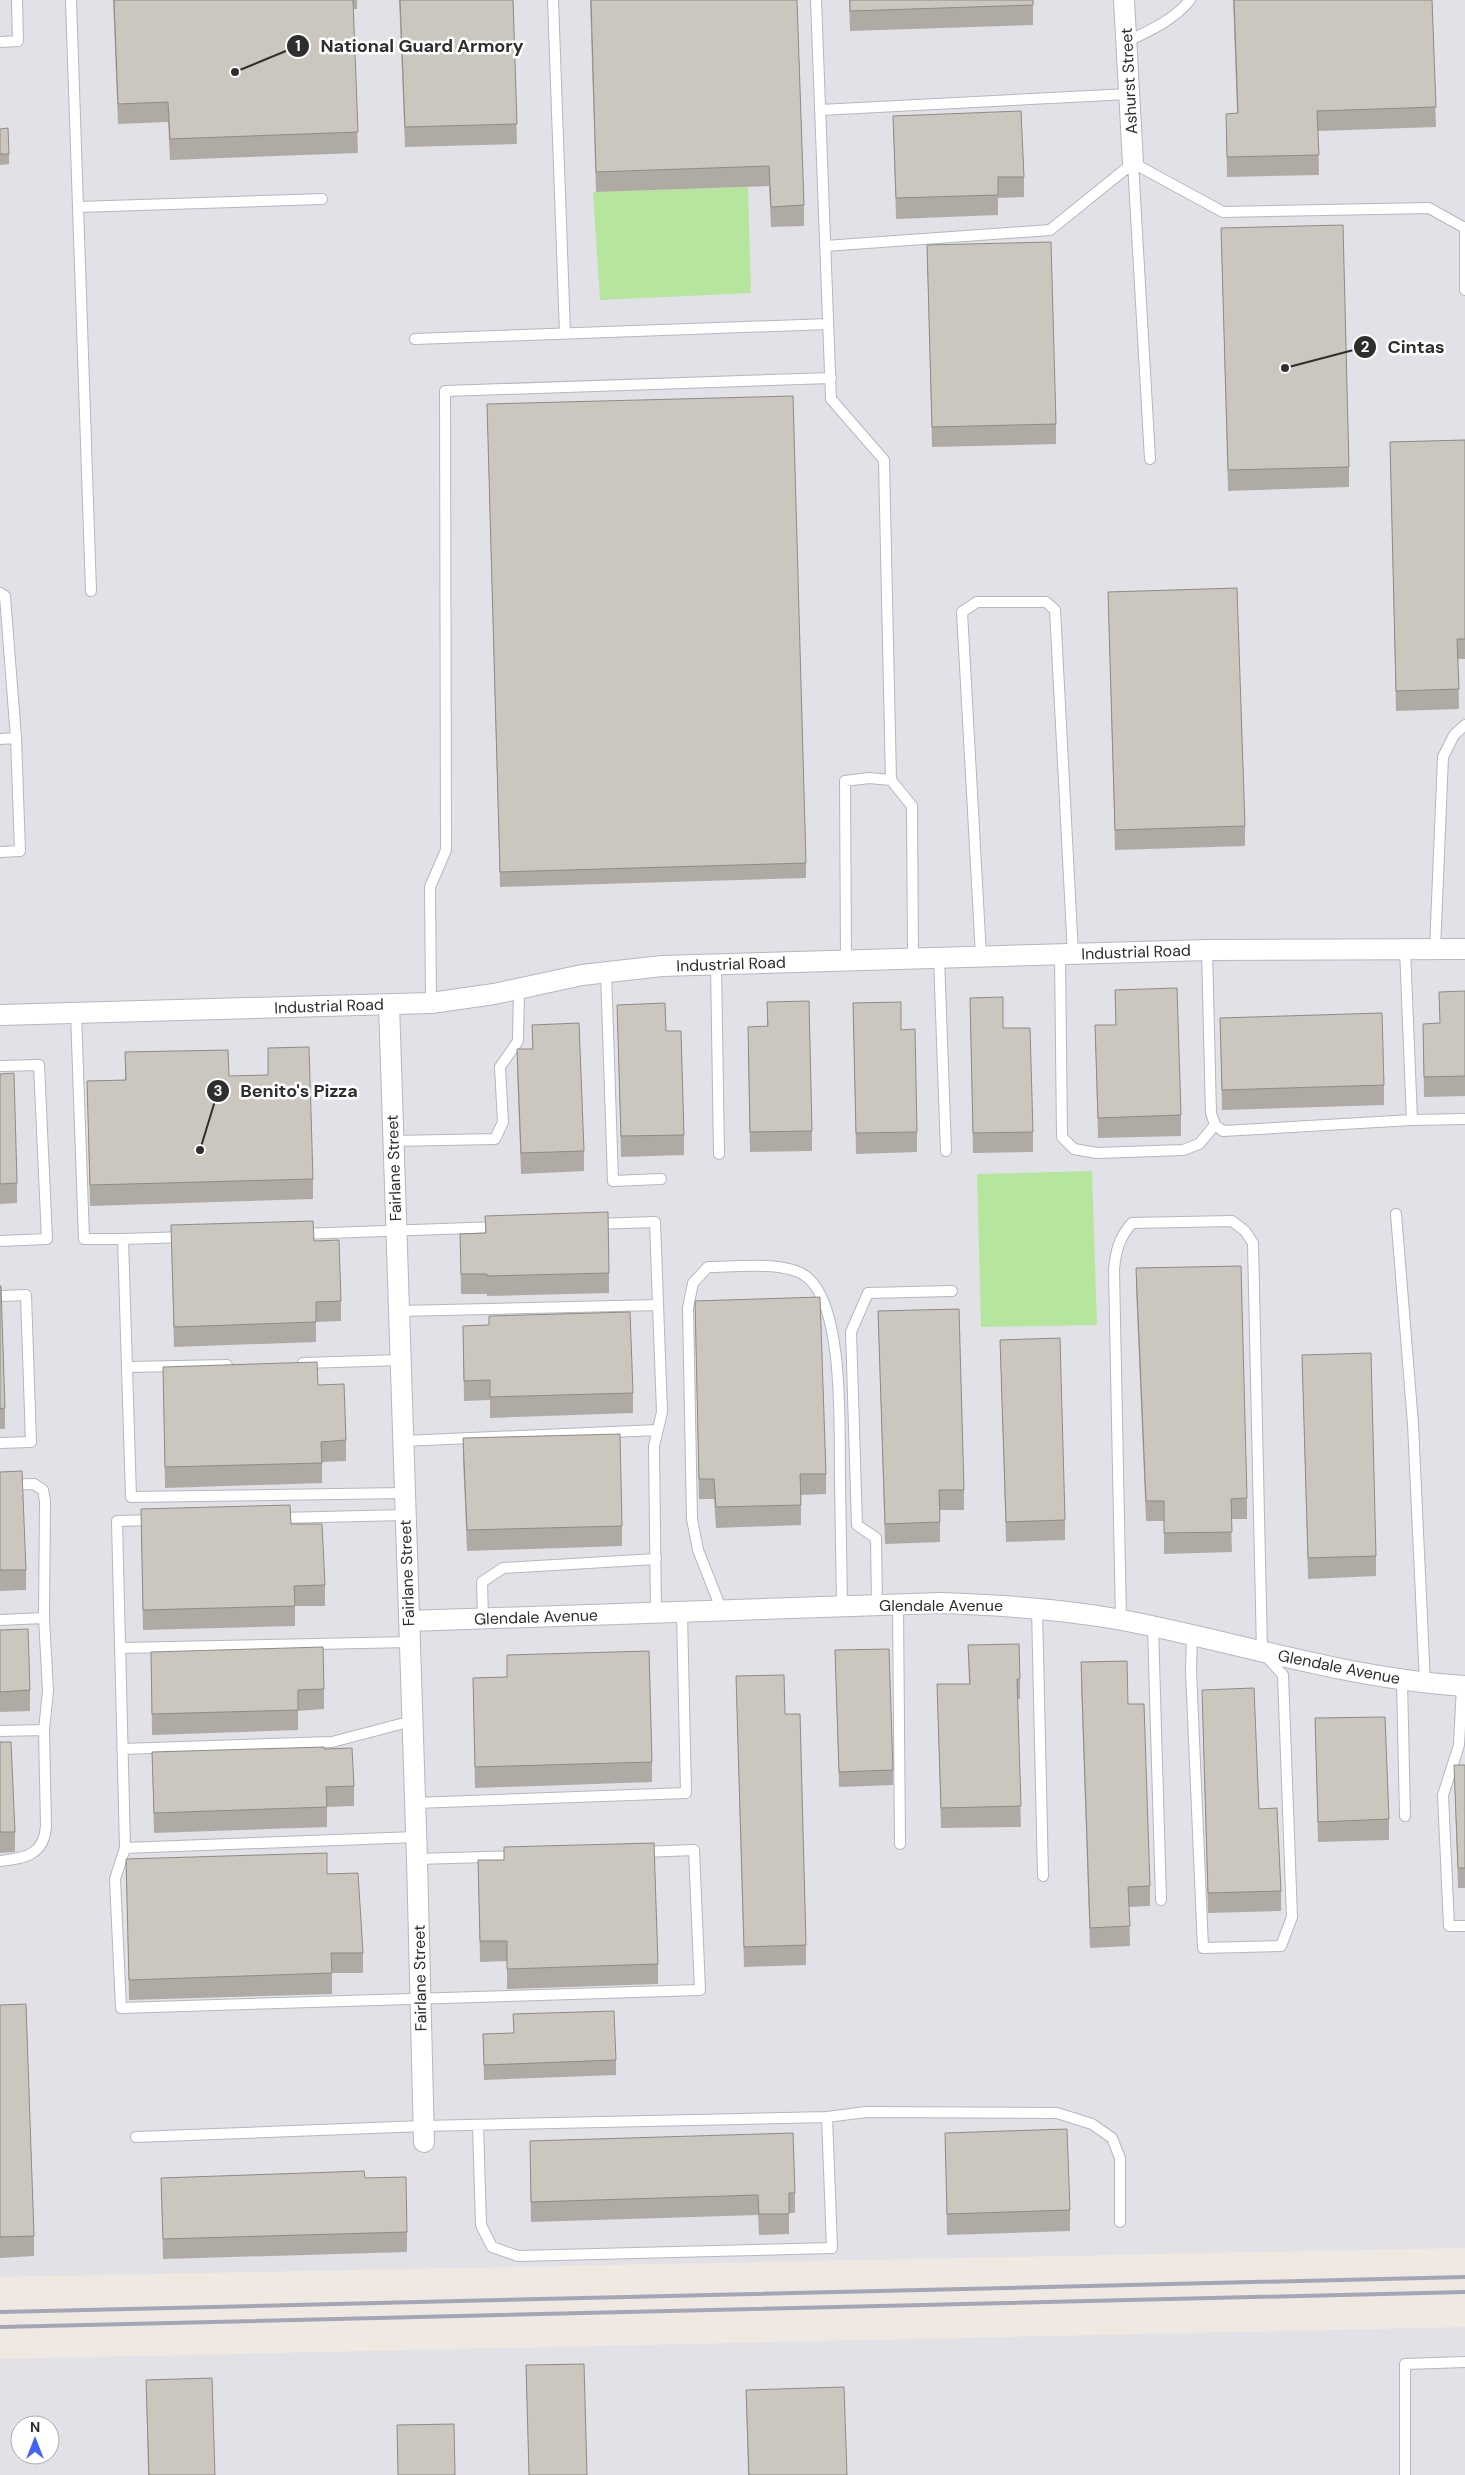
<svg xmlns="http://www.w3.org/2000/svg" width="1465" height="2475" font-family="'DM Sans',sans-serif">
<rect width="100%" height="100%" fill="#efe9e1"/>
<path fill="#e3e1e8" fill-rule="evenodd" d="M0,0H1465V2248L0,2277Z
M1465,2327V2475H0V2359ZM20,2425H50V2455H20Z"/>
<path fill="#b6e59e" d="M748,187L751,293L600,300L593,192Z
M1092,1171L1097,1325L981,1327L977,1174Z"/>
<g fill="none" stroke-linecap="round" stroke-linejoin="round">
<defs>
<path id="lane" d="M71,0L91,591
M553,0L565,334
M816,0L831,399L884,460L891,780L912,806L913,958
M0,42L18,41L17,0
M1126,42C1149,31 1174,20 1190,0
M820,110L1129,94
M1133,163L1223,212L1429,208L1463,227
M1133,163L1150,459
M78,207L322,199
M1465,227V290
M825,246L1050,230L1133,163
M415,339L828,324
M0,593L5,596L16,738
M0,739L16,738L20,851L0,852
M1405,949L1412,1120L1465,1119
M1435,949L1443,757L1454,735L1465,725
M1207,950L1211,1113L1215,1125L1223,1131L1412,1120
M1060,954L1062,1137L1074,1149L1097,1153L1183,1150L1199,1144L1215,1125
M981,956L962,612L977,602H1046L1055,610L1073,954
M939,958L946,1151
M846,960L845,781L869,778L891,780
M716,964L719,1154
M606,971L613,1181L661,1179
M431,1003L430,887L446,850L445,391L831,378
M76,1013L84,1239H123
M0,1066L39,1065L47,1239L0,1241
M393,1141L495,1139L503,1122L500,1067L518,1041L519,988
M1396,1214L1413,1424L1425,1683
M594,1224L655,1222L662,1412L654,1446L656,1613
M300,1234L498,1227
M185,1237L123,1239L131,1497L405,1493
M0,1296L26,1295L31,1442L0,1443
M399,1311L658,1305
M303,1363L401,1360
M128,1367L227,1365
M403,1441L657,1430
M0,1485L34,1484L43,1490L45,1501L44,1618L0,1620
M279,1518L405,1515
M154,1520L117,1521L125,1848L115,1879L121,2008L700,1990L694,1850L643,1852
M898,1605L900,1844
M877,1606L876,1538L857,1525L851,1332L868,1293L952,1291
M1037,1608L1043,1876
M722,1611L698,1550L692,1519L688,1308L693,1283L708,1267C734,1267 788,1260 808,1278C845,1309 839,1434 840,1481C841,1523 841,1565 842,1607
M483,1618L482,1582L503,1568L656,1559
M1121,1620L1114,1269C1116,1250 1119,1238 1132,1223L1232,1221L1245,1231L1253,1243L1262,1652L1283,1675L1292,1917L1281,1946L1203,1948L1191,1670L1192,1636
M1153,1627L1161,1900
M120,1648L410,1642
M1402,1680L1405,1816
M1462,1686L1459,1745L1443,1795L1449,1926H1465
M0,1731L44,1730L48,1691L44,1618
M122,1749L332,1742L412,1721
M415,1803L686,1793L682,1612
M125,1848L416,1837
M417,1859L516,1856
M0,1861C24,1858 44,1856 46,1826L44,1730
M827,2117L866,2112L1057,2113L1092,2124L1112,2138L1120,2158V2222
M136,2137L424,2126L827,2117L832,2248L518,2256L492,2247L481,2225L478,2125
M1405,2475V2364L1465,2362"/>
<path id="street" d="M1124,0L1133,163
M389,1004L417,1859L424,2142
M0,1015L431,1003L494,994L582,975L662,966L1207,950L1465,949
M409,1621L941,1603C1002,1605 1062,1609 1122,1620C1237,1642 1348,1679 1465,1686"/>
</defs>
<use href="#lane" stroke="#b4b7c1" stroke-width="12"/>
<use href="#street" stroke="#b4b7c1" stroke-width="22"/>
<use href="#lane" stroke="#fff" stroke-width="10"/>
<use href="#street" stroke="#fff" stroke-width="20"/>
<path stroke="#a3a6b8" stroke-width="4" d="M0,2312L1465,2277
M0,2327L1465,2292"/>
</g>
<path fill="#afaba4" d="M113,0H357V9H353L358,153L170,160L168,122L118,124Z
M399,0H513L517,144L405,147Z
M590,0H797L804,205V226L771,227L769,186L596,192Z
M849,0H1033V25L850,31Z
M1233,0H1432L1436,127L1318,131L1319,175L1227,177L1226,114L1237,113Z
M893,116L1024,177V197L998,198V215L896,219Z
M0,129L9,154V164L0,165Z
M1221,228L1349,467V487L1228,491Z
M927,245L1056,424V444L932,447Z
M487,404L806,863V878L500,887Z
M1465,440V659H1458L1459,709L1396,711L1390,442Z
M1108,592L1245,826V846L1115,850Z
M1115,990L1181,1115V1136L1098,1138L1095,1025H1116Z
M1465,991V1096L1424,1097L1423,1024L1439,1023Z
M970,998L1003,1028L1033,1132V1152L973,1153Z
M767,1002L812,1131V1151L750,1152L748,1047L767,1026Z
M853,1003L901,1030L917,1132V1152L856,1154Z
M617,1005L666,1031L684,1135V1155L621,1157Z
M1220,1018L1384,1085V1105L1222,1110Z
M532,1025L584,1151V1171L521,1174L517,1069V1049H532Z
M125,1052L229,1076L313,1179V1199L90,1206L87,1081L125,1080Z
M0,1074L17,1183V1203L0,1204Z
M485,1216L609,1273V1293L487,1296V1294H461L460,1234L485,1233Z
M171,1225L314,1241L341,1301V1321L316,1322V1342L174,1347Z
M1136,1268L1247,1498V1519H1231L1232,1552L1164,1554V1521H1146L1136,1289Z
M0,1286L5,1408V1429H0Z
M695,1301L826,1474V1494L801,1495V1525L716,1528L714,1499H699Z
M878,1311L964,1490V1510H940V1542L885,1544Z
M463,1326L633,1393V1413L490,1418V1400L464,1401Z
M1000,1340L1065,1520V1540L1006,1542Z
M1302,1355L1376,1556V1576L1308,1579Z
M163,1367L318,1385L346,1440V1461L322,1462V1483L165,1488Z
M463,1438L622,1526V1546L467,1551L463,1458Z
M0,1472L26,1570V1590L0,1591Z
M141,1509L291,1524L325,1585V1606H295V1626L143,1630Z
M0,1630L30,1690V1711L0,1712Z
M968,1645L1020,1679V1699H1017L1021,1827L941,1828L937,1684H969Z
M835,1650L893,1770V1785L839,1787Z
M151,1652L324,1689V1709L298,1711V1730L152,1735Z
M507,1655L652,1762V1782L475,1788L473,1678L507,1677Z
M1081,1662L1128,1704L1150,1886V1906L1129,1907L1130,1946L1090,1948L1081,1683Z
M736,1676L785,1714L806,1945V1965L744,1967Z
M1202,1690L1259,1809L1281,1891V1911L1208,1913Z
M1315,1718L1389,1819V1840L1318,1842Z
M0,1742L15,1832V1852L0,1853Z
M324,1749L354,1786V1806L327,1807V1827L154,1833L152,1752Z
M1454,1765H1465V1888H1458Z
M126,1859L327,1874L363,1953V1973H332V1994L129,2000Z
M478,1860L658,1964V1984L507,1989V1961L480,1962Z
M0,2005L34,2236V2256L0,2258Z
M513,2014L616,2060V2075L484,2080L483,2034L514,2033Z
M945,2133L1070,2210V2231L947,2235Z
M530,2141L795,2193V2213H789V2234L759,2235L758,2215L531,2222Z
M161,2178H365L407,2232V2252L163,2259Z
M526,2365L587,2475H529Z
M146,2380L215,2475H148Z
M746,2390L847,2475H748Z"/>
<path fill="#cbc7bf" stroke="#8e8b86" d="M114,0H353L358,132L170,139L168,102L118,104Z
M400,0H513L517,124L405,127Z
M591,0H797L804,205L771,207L769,166L596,172Z
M850,0H1033V5L850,11Z
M1234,0H1432L1436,107L1317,111L1319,155L1227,157L1226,114L1238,113Z
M1021,111L1024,177H998V195L896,198L893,116Z
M8,128L9,154H0V129Z
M1343,225L1349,467L1228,470L1221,228Z
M1051,242L1056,424L932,427L927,245Z
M793,396L806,863L500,872L487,404Z
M1465,440V639H1457L1459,689L1396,691L1390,442Z
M1237,588L1245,826L1115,830L1108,592Z
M1177,988L1181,1115L1098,1118L1095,1025H1116L1115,990Z
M1465,991V1076L1424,1077L1423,1024L1440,1023L1439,992Z
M1003,997V1028H1030L1033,1132L973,1133L970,998Z
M809,1001L812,1131L750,1132L748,1027L768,1026L767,1002Z
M901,1002V1030L915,1029L917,1132L856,1133L853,1003Z
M665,1003L666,1031H681L684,1135L621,1136L617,1005Z
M1382,1013L1384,1085L1222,1090L1220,1018Z
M579,1023L584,1151L521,1153L517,1049H533L532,1025Z
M309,1047L313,1179L90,1185L87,1081L126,1080L125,1052L228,1050L229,1076L268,1075V1048Z
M14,1073L17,1183L0,1184V1074Z
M608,1212L609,1273L487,1276V1274H461L460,1234L486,1233L485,1216Z
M313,1221L314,1241L339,1240L341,1301L316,1302V1322L174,1327L171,1225Z
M1241,1266L1247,1498L1231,1499L1232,1532L1164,1533V1501H1146L1136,1268Z
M0,1286H1L5,1408L0,1409Z
M820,1297L826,1474H800L801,1505L716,1507L714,1479H699L695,1301Z
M959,1309L964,1490H939L940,1522L885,1524L878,1311Z
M630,1312L633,1393L490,1397V1380L464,1381L463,1326L489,1325V1316Z
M1060,1338L1065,1520L1006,1522L1000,1340Z
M1371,1353L1376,1556L1308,1558L1302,1355Z
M317,1362L318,1385L344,1384L346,1440L321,1442L322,1463L165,1467L163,1367Z
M620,1434L622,1526L467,1530L463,1438Z
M22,1471L26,1570H0V1472Z
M290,1505L291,1524H322L325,1585L294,1586L295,1606L143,1610L141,1509Z
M28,1629L30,1690L0,1692V1630Z
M1019,1644L1020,1679H1017L1021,1806L941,1808L937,1684H970L968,1645Z
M323,1647L324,1689L298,1690V1710L152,1714L151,1652Z
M889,1649L893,1770L839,1772L835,1650Z
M649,1651L652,1762L475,1767L473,1678L507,1677V1655Z
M1127,1661L1128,1704H1144L1150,1886L1128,1887L1130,1926L1090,1928L1081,1662Z
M784,1675L785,1714H800L806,1945L744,1947L736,1676Z
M1254,1688L1259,1809L1277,1808L1281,1891L1208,1893L1202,1690Z
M1385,1717L1389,1819L1318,1822L1315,1718Z
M0,1742H11L15,1832H0Z
M324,1747V1749L352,1748L354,1786L326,1787L327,1807L154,1813L152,1752Z
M1454,1765H1465V1868H1458Z
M654,1843L658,1964L507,1969V1941H480L478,1860H504V1847Z
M327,1853V1874L358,1873L363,1953H331L332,1973L129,1980L126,1859Z
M26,2004L34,2236L0,2237V2005Z
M614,2011L616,2060L484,2065L483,2034L514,2033L513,2014Z
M1067,2129L1070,2210L947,2214L945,2133Z
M793,2133L795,2193H789V2214H759L758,2195L531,2202L530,2141Z
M364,2171L365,2178L406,2177L407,2232L163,2239L161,2178Z
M584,2364L587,2475H529L526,2365Z
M212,2378L215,2475H149L146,2380Z
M844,2387L847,2475H749L746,2390Z
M454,2424L455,2475H398L397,2425Z"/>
<g text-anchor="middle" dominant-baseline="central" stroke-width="5" stroke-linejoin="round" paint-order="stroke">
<g font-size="16" fill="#2e2e2e" stroke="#fff">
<text transform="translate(1129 81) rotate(-93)">Ashurst Street</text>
<text transform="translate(1136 952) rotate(-2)">Industrial Road</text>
<text transform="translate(731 964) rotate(-2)">Industrial Road</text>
<text transform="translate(329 1006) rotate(-2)">Industrial Road</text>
<text transform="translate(394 1168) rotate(-92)">Fairlane Street</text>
<text transform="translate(407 1573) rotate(-92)">Fairlane Street</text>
<text x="941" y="1605">Glendale Avenue</text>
<text transform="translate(536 1617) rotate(-2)">Glendale Avenue</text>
<text transform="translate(1339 1667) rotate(11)">Glendale Avenue</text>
<text transform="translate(420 1978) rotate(-91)">Fairlane Street</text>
</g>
</g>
<path fill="none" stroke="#2e2e2e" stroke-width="2" d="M235 72L298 46M1285 368L1365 347M200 1150L218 1091"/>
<g fill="#2e2e2e" stroke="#fff" stroke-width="2">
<circle cx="235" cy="72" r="5"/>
<circle cx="1285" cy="368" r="5"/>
<circle cx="200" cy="1150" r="5"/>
<circle cx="298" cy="46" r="12"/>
<circle cx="1365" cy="347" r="12"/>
<circle cx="218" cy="1091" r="12"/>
</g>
<g font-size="15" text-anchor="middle" font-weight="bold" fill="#fff">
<text x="298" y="51">1</text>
<text x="1365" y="352">2</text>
<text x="218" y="1096">3</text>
</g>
<g font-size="18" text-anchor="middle" font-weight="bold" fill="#2e2e2e" stroke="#fff" stroke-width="5" stroke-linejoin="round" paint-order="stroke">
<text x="422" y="52">National Guard Armory</text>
<text x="1416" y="353">Cintas</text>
<text x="299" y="1097">Benito's Pizza</text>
</g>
<g transform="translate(35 2440)"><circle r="24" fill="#ffffff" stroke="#ababab"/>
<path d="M0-4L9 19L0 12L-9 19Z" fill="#4264fb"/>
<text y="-8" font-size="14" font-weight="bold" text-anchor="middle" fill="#2e2e2e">N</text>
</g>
</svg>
